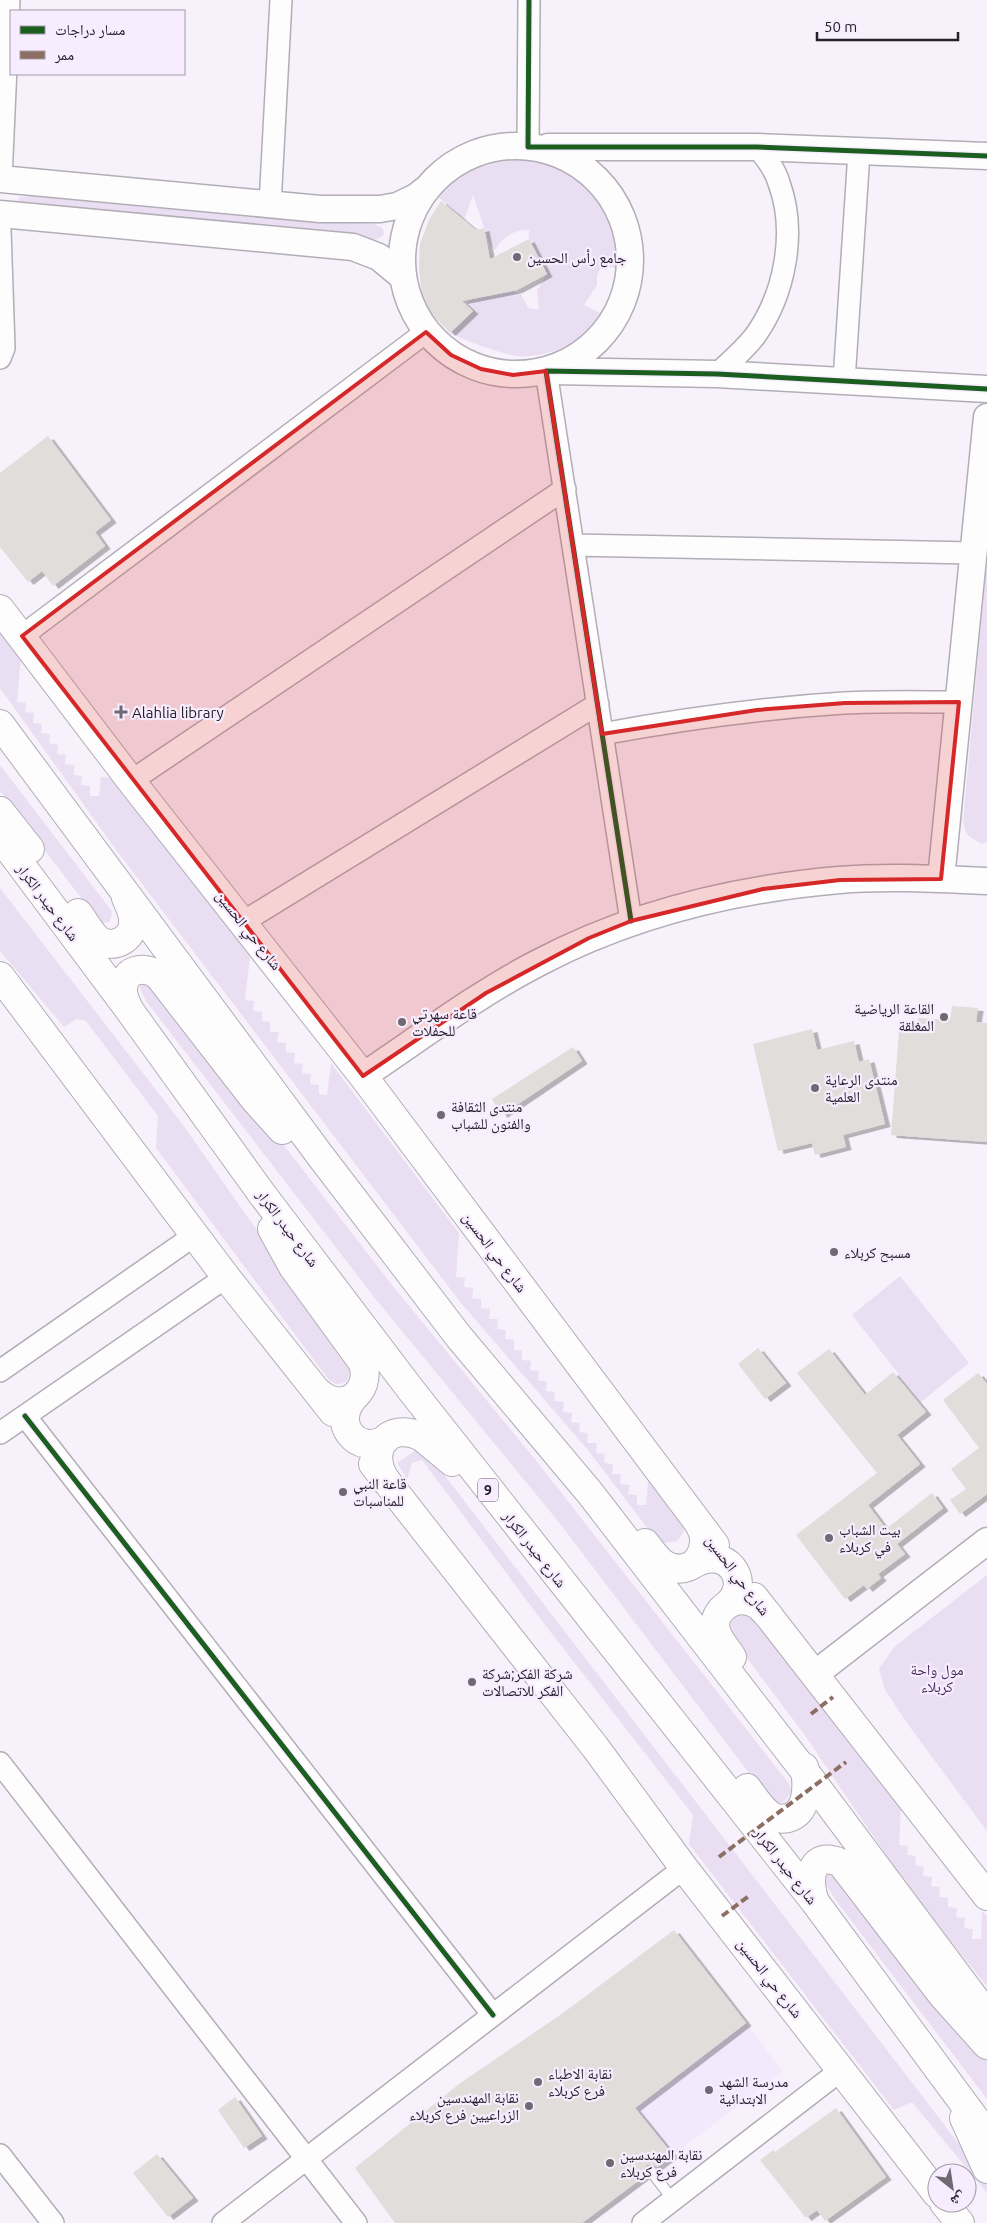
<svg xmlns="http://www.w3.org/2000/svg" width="987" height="2223" font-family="Ubuntu,'Noto Naskh Arabic',sans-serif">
<defs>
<filter id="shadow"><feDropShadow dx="5.5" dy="3" stdDeviation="0" flood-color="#0004"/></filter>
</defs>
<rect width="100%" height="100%" fill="#f6f1fa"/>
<path fill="#f3e8fc" d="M746,2023L783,2072L673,2155L635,2108Z"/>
<path fill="#eadff2" d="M507,150C524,152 541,153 557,157C596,169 634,229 623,268L618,269L602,265L597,275V285L584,305L600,313C598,318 596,323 593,327C578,346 539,359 516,356C499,353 466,341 450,333L473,311L466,305L471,299L498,294L489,253L494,257L513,292L521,294L528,308L539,310L537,290L547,274L529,239V230C514,229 503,237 495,250L490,245L473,195L464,220L436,195C457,167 473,158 507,150Z
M32,196L374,224L382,228L384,232L383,236L372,241L16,204L20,197Z
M987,559V842L982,844L968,836L963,823Z
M0,631L21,658L17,702L26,703L25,712L34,713L33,723L42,724L41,733L50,734L49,743L58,745L57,754L66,755L65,764L74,765V775L82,776L81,785L90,786V796H99L101,777L114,778L250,957L245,1000L254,1001L253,1011L262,1012V1021L270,1022V1032H279L277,1042L286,1043V1052L295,1053L294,1063L303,1064L302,1073L311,1074L310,1084L319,1085V1094L327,1095L331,1063L459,1233L456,1277L465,1278L464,1287L473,1288L472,1298L481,1299V1308L490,1309L489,1319H498L497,1329L506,1330L505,1339L514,1340V1350H522V1360L531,1361L530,1370L539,1371L538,1381H547L546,1391L555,1392L554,1401L564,1402L563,1412L572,1413L571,1422L580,1423L579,1432L588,1433L587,1443H597L596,1453L605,1454L604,1463L613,1464L612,1474H621L620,1484L630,1485L628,1494L637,1495V1505H646L649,1473L683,1523L684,1532L677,1541L665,1543L652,1534L587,1449L461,1303L117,851L0,688Z
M0,765L111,910L112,915L109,922L100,923L0,791Z
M0,888L180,1121L345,1355C349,1366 355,1384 336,1384L329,1380L156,1148L158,1116L86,1021L77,1019L64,1027L0,951Z
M147,978L245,1095L392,1285L534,1458L790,1785L791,1792L784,1802L777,1803L771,1802L558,1521L374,1297L146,1001L139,986L142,980Z
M900,1276L969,1363L921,1402L852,1315Z
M422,1446L920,2093L987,2181V2193L912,2102L894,2110L689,1844L693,1815L539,1617L422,1460L412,1463L407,1479L397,1463Z
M987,1575V1831L912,1730L885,1690L879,1669L894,1647Z
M741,1613H753L901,1804L899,1845L908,1846L907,1855L916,1856L915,1865L924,1867L923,1876L932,1877L931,1886L940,1887L939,1897L948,1898V1907L957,1908L956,1917L965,1918L964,1928L973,1929L972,1939H981L982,1911L987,1916V1986L934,1921L886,1855L804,1734L732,1638C728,1627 730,1619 741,1613Z
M830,1869L987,2060V2099L837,1902L823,1880L825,1873Z"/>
<path fill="#e1dddb" filter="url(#shadow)" d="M441,201L476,230L484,228L490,259L529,239L547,274L517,290L462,301L473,311L450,333L427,309L421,290L419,267L420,244L429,220Z
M48,436L111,520L95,532L105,546L53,586L42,571L28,582L0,547V473Z
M952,1006L978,1008L976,1022L987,1023V1142L891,1135L899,1030L917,1032L918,1018L950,1020Z
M812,1029L817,1050L854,1041L859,1062L869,1059L885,1124L843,1135L846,1147L815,1155L812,1143L778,1151L753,1044Z
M573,1047L582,1061L502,1115L492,1099Z
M758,1348L786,1383L765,1399L738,1364Z
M829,1349L865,1395L893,1372L926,1412L897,1435L920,1464L868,1505L886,1529L932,1493L943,1508L897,1544L905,1554L878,1574L881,1578L867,1589L864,1585L845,1599L796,1535L877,1473L797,1373Z
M978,1373L987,1384V1494L960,1514L950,1500L966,1489L951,1469L979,1448L943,1400Z
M674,1930L746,2023L635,2108L673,2155L657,2167L653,2165H647L645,2169L646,2175L582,2223H395L355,2168L459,2084L563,2013Z
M235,2097L262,2136L244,2148L218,2110Z
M836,2108L886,2177L825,2221L817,2210L806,2218L760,2160L773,2150L775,2152Z
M157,2154L193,2198L168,2217L133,2173Z"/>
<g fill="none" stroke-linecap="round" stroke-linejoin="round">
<defs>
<path id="service" d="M651,2171L673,2200"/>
<path id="minor" d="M528,147L529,0
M1,179L9,0
M270,205L281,0
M0,230L4,348L0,358
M546,371L631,921
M717,374C730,362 744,350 755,336C785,294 797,232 779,183C775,169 766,158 757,147
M844,381L859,152
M573,545L973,553
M22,636L426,332
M602,734C683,719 763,708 844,703C882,701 921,702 959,702
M131,781L565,489
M243,922L598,704
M0,1371L195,1235
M25,1416L493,2015
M0,1433L226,1277
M0,1763L356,2223
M0,2155L53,2223
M223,2223L684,1868
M643,2223L841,2070"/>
<path id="tertiary" d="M402 260a114 114 0 1 1 228 0a114 114 0 1 1-228 0Z
M548,147H757L987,156
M0,179L320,209H380L397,206L416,197L425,190
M0,214L353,247L379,257L403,277
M552,371L717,374L987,389
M941,879L987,417
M363,1076C420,1038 476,995 538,963C631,914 735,889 839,880C888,876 938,879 987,881
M815,1674L987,1541"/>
<path id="secondary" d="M0,609L131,781L363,1076L715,1545
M0,976L226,1277L333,1412
M373,1464L595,1747L684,1868L937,2194
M754,1597L987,1896
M944,2203L960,2223"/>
<path id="trunk" d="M0,724L322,1158L459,1337L590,1493L806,1773L987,2015
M0,811L30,849
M0,837L130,1011L262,1194L411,1390L815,1902L987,2135
M78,913C84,921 90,932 97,939C112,951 135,939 133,920C133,912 129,905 126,898
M129,1009C126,1003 123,997 123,990C123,969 144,965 158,975L255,1100L282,1130
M272,1229L293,1267L363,1363C372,1394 342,1414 318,1392
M357,1394C327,1423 359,1457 386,1439
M387,1482C365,1451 387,1420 422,1437L452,1462
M645,1543C652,1551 659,1564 670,1567C696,1576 712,1546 700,1526
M692,1565C726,1543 754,1582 727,1605
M732,1657C726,1648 716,1637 715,1626C715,1608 735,1596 751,1602C759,1604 764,1611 769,1616
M747,1788C754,1797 762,1811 773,1817C778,1819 783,1819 788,1818C809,1812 808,1783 804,1767
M815,1902C807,1881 809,1849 841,1863L943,1996L987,2045
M964,2118L987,2169"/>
</defs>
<use href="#service" stroke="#b2adb6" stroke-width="12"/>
<use href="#minor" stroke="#b2adb6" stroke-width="24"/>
<use href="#tertiary" stroke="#b2adb6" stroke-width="29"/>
<use href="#secondary" stroke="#b2adb6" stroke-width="30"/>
<use href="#trunk" stroke="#b2adb6" stroke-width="30"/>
<use href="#service" stroke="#fefdfe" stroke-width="10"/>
<use href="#minor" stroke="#fefdfe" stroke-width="21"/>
<use href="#tertiary" stroke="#fefdfe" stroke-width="26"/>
<use href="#secondary" stroke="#fefdfe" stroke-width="28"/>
<use href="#trunk" stroke="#fefdfe" stroke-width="28"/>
<path stroke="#8d6e63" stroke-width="4" stroke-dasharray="8 4" stroke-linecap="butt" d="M811,1714L833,1697
M719,1857L846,1762
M722,1916L749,1896"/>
<defs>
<path id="cycleway" d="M529,0L528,147H757L987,156
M631,921L546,371L717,374L987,389
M25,1416L493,2015"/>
</defs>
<use href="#cycleway" stroke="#f7edfe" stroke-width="8"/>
<use href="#cycleway" stroke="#1b5e20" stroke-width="5"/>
</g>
<path fill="#d62828" fill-opacity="0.2" stroke="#d62828" stroke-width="4" stroke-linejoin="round" d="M426,332L451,355L481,369L513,375L546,371L602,734L757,710L845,703L959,702L941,879L840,880L763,889L631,921L589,938L486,993L363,1076L22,636Z"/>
<g fill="#6f6973" stroke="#f7edfe" stroke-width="2">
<circle cx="517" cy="257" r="5"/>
<path d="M118.5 704.5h5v5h5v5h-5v5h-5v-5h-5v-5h5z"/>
<circle cx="944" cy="1017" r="5"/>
<circle cx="402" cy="1022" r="5"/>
<circle cx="815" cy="1088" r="5"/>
<circle cx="441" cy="1115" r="5"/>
<circle cx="834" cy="1252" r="5"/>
<circle cx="343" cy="1492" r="5"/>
<circle cx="829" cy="1538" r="5"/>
<circle cx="472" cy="1682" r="5"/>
<circle cx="538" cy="2082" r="5"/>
<circle cx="709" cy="2090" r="5"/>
<circle cx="529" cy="2106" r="5"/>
<circle cx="610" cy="2163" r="5"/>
</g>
<g text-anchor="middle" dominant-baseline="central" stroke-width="4.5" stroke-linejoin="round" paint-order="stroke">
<rect fill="#f7edfe" stroke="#655e6a" stroke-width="1" x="478" y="1478.5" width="20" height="23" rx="4"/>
<g font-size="14" font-weight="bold" fill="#26202a">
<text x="488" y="1490">9</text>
</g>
<g font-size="15" fill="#26202a" stroke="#f7edfe" text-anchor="start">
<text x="527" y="257">جامع رأس الحسين</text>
<text x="132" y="712">Alahlia library</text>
<text x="934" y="1008" text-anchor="end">القاعة الرياضية<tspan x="934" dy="17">المغلقة</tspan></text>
<text x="412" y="1013">قاعة سهرتي<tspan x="412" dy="17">للحفلات</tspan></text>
<text x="825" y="1079">منتدى الرعاية<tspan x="825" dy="17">العلمية</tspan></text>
<text x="451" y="1106">منتدى الثقافة<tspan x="451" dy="17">والفنون للشباب</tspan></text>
<text x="844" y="1252">مسبح كربلاء</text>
<text x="353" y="1483">قاعة النبي<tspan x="353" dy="17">للمناسبات</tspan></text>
<text x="839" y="1529">بيت الشباب<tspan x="839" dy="17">في كربلاء</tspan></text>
<text x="482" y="1673">شركة الفكر;شركة<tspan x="482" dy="17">الفكر للاتصالات</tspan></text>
<text x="548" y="2073">نقابة الاطباء<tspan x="548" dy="17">فرع كربلاء</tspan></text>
<text x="719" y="2081">مدرسة الشهد<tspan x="719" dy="17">الابتدائية</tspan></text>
<text x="519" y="2097" text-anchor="end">نقابة المهندسين<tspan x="519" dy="17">الزراعيين فرع كربلاء</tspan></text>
<text x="620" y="2154">نقابة المهندسين<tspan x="620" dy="17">فرع كربلاء</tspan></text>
</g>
<g font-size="15" fill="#26202a" stroke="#f7edfe">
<text transform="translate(48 902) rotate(53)">شارع حيدر الكرار</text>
<text transform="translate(249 930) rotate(52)">شارع حي الحسين</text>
<text transform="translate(288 1228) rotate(53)">شارع حيدر الكرار</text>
<text transform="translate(495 1252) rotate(53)">شارع حي الحسين</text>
<text transform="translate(535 1549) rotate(52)">شارع حيدر الكرار</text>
<text transform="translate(738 1575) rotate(53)">شارع حي الحسين</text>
<text transform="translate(786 1866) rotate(52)">شارع حيدر الكرار</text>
<text transform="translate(770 1978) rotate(52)">شارع حي الحسين</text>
</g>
<g font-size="15" fill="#47295b" stroke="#f7edfe">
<text x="937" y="1669">مول واحة<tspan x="937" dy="17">كربلاء</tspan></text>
</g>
</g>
<rect x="10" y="10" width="175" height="65" fill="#f7edfe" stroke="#a39ba9"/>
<rect x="20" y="26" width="25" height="8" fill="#1b5e20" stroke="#a39ba9"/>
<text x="55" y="35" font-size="15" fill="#26202a">مسار دراجات</text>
<rect x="20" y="51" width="25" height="8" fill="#8d6e63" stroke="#a39ba9"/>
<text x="55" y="60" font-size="15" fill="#26202a">ممر</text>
<g transform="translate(952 2188) rotate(150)"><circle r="24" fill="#f7edfe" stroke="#a39ba9"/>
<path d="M0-4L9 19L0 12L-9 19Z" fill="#6f6973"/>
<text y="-8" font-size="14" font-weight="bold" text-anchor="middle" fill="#26202a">ش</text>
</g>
<path d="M817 32v8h141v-8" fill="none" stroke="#26202a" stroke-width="2.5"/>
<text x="824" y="32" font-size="15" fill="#26202a" stroke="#f7edfe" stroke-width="4" paint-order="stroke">50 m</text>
</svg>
